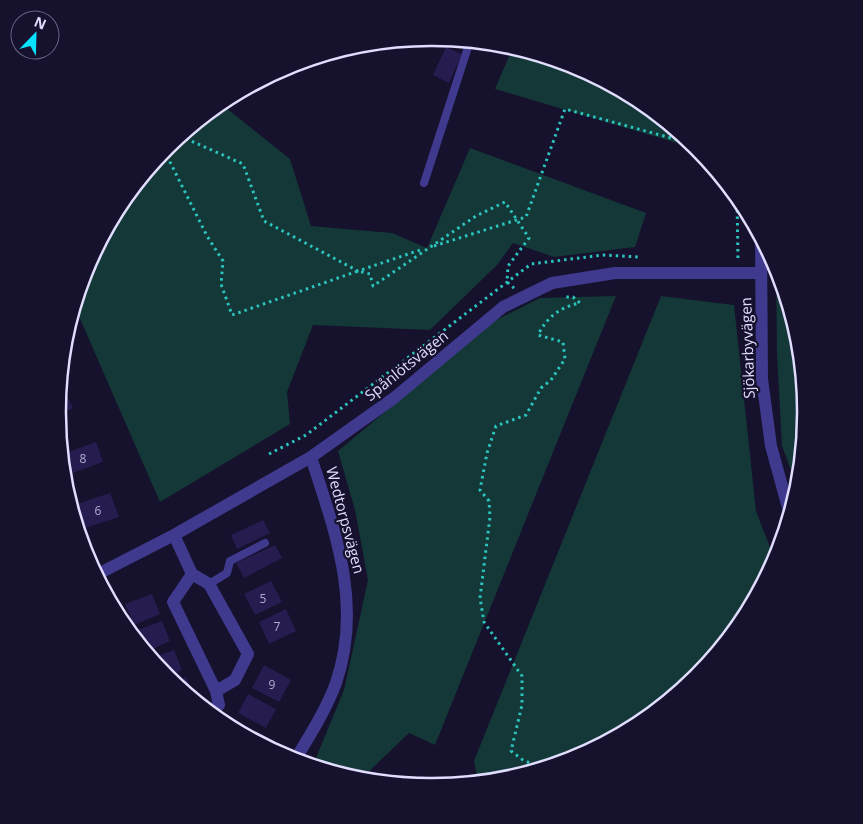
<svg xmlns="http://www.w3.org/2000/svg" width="863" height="824" font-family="'Open Sans',sans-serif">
<rect width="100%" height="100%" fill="#16112d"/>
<path fill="#133837" d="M513,47L575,66L640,101L697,149L495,89Z
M220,103L290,159L311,226L392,233L427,248L470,148L646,213L635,247L554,257L513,243L497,265L430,330L313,325L287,392L290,424L160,502L74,305L86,268L120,204L167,147Z
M776,266L799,339L806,412L798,489L782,446L777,354Z
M616,296L435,745L409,733L361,779L313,765L344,690L368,580L355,510L338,451L494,321L540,298Z
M661,296L734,305L756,511L775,560C764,580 755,602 743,620C684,708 583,772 478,782L474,761Z"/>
<path fill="#271c4f" d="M446,47L462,54L449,83L433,75Z
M62,386L73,408L57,416L59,387Z
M96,442L103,462L70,474L63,454Z
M110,493L119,517L85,528L77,504Z
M263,520L270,533L237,549L231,535Z
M275,545L282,558L244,578L236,563Z
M271,581L282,602L255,615L244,594Z
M152,594L160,614L134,625L125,604Z
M286,609L296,631L269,644L259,622Z
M162,621L170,641L146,652L135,631Z
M174,650L182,670L166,677L151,658Z
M264,665L291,680L279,702L252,688Z
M186,677L195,697L193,698L174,683Z
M248,694L276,709L266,728L238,713Z
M233,723L244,734L229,726Z
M423,775L429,786L407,784Z"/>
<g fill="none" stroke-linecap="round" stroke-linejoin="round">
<path stroke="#2cc4be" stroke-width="3" stroke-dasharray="2.5 4" stroke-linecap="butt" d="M180,136L243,164L264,221L358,271L423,249
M164,150L207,236L223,261L221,284L232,315L358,271L370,274L373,286L476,216L505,202L529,238L508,266L507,282L514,288
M737,197L738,261
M434,246L526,217L565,109L693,144
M269,454L306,435L531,264L603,255L638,257
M541,768L523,760L511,751L522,705V676L484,622L480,598L490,517L489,501L480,490L487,453L496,426L526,415L541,388L551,380L565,359L563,342L538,335C547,317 560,307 580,303L573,297H564"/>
<path stroke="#3f3a8e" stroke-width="8" d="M424,183L470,41
M209,584L227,573L230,561L265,543"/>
<path stroke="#3f3a8e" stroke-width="12" d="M174,535L192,574L173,602L216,691L235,680L248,654L209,584L192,574
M96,575L174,535L311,457L394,398L503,307L552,283L615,273H761
M209,712L219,705L216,691
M295,760C310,735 326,710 336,683C363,604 335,532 311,457"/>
<path stroke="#3f3a8e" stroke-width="12" d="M761,238L762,379L771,446L790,515"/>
</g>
<g text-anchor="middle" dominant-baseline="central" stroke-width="4.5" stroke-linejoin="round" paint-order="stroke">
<g font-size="12" fill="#b2add3">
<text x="83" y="458">8</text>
<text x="98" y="510">6</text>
<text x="263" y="598">5</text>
<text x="277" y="626">7</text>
<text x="272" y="684">9</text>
</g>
<g font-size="15" fill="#e1ddff" stroke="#16112d">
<text transform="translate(747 348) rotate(-92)">Sjökarbyvägen</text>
<text transform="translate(406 365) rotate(-39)">Spånlötsvägen</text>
<text transform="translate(346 520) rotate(75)">Wedtorpsvägen</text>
</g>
</g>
<path d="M0 0H863V824H0ZM431 46H432A365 365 0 0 1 797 411V413A365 365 0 0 1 432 778H431A365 365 0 0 1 66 413V411A365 365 0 0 1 431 46Z" fill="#16112d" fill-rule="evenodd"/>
<path fill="none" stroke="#e1ddff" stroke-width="2.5" d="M431 46H432A365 365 0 0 1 797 411V413A365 365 0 0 1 432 778H431A365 365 0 0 1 66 413V411A365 365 0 0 1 431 46Z"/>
<g transform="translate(35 35) rotate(23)"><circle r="24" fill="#16112d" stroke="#676381"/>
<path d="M0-4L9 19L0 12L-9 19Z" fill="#09e1ff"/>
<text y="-8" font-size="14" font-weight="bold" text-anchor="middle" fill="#e1ddff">N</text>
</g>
</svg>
